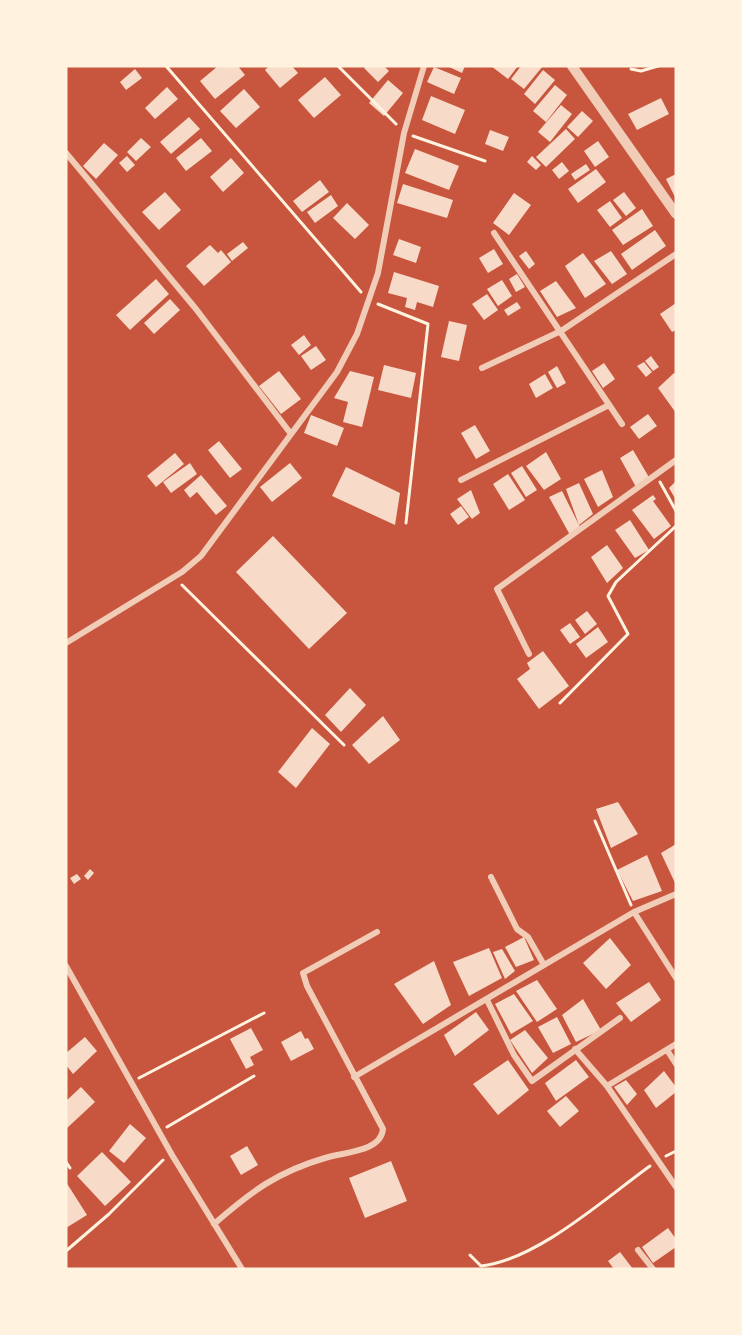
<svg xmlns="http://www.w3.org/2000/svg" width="742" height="1335" font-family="'PT Sans',sans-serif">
<rect width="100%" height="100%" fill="#c8553d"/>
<path fill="#f7dbc8" d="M218,66H238L245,75L215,99L200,81Z
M269,66H292L298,73L280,88L265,70Z
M366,66H384L389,71L378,82L364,68Z
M447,66H465L462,73Z
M491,66H518L508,79Z
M521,66H543L524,89L511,79Z
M434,67L461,78L454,94L427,82Z
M135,69L142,78L126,90L120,82Z
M543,70L555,80L535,104L524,94Z
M325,77L341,95L314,118L298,100Z
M388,80L403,93L384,116L369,103Z
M555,85L567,95L546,122L533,111Z
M167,87L178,99L155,119L145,108Z
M244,89L260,107L236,128L220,111Z
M431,96L465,110L455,134L422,120Z
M661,98L669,114L637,130L628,114Z
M561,105L572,114L550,142L538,132Z
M582,111L593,121L578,137L567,127Z
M189,117L200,129L171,154L160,142Z
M566,129L575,139L546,167L536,157Z
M490,130L509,137L503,151L485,144Z
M141,138L151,147L136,161L127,152Z
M201,138L212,151L186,171L176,158Z
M598,141L609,157L595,167L584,151Z
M104,143L118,155L96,179L83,166Z
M415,149L459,166L449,190L405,173Z
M127,156L135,165L127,172L119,163Z
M532,156L541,165L536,170L527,162Z
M231,158L244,173L223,192L210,177Z
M562,162L569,171L559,179L552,170Z
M586,164L590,170L575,180L571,174Z
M596,169L606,182L578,203L568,189Z
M676,174V199L666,179Z
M320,180L329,192L302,212L293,201Z
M403,184L453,200L447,218L397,203Z
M165,192L181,210L159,230L142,212Z
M624,192L636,208L626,216L613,200Z
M514,193L531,205L509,235L493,223Z
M331,195L338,206L315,223L307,212Z
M610,201L622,218L610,227L597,210Z
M347,203L369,225L355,239L333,218Z
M642,209L653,226L623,245L612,230Z
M655,230L666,246L632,270L621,254Z
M399,239L421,247L416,263L393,255Z
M243,242L248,248L232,261L227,254Z
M210,245L218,253L221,250L231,262L204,286L186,266Z
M494,249L503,264L488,273L479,258Z
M526,251L535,264L529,269L519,256Z
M611,251L627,274L612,284L594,261Z
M583,253L606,284L585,298L565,266Z
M394,272L439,286L433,307L417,302L415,310L405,307L407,298L388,293Z
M517,274L525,287L516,292L509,279Z
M156,279L169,294L130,330L116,315Z
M502,280L512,296L498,306L487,289Z
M556,281L576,308L557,317L540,291Z
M487,294L498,310L484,320L472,304Z
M170,299L180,310L154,334L144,323Z
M517,302L521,308L508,316L504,310Z
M676,303V330L672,332L660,314Z
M449,321L467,325L459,361L441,357Z
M304,335L311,345L299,355L291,345Z
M316,346L326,360L311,370L301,356Z
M651,356L659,367L653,371L645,361Z
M644,362L652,372L646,377L637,366Z
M604,363L615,379L603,388L592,371Z
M384,365L416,373L411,398L378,390Z
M557,366L566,383L557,388L548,372Z
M279,371L301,399L281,414L259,386Z
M350,371L374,377L362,427L343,422L348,402L334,398Z
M674,373L676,375V413L658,388Z
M545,374L553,388L536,398L529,384Z
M648,414L657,426L639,439L630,427Z
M311,415L344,428L337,446L304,433Z
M475,425L490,451L476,459L461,433Z
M219,441L242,469L230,478L208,450Z
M633,450L650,479L636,487L620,458Z
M546,452L561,479L544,490L526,466Z
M175,453L184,464L156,487L147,476Z
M190,463L197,474L171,493L163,482Z
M290,463L302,478L272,502L260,487Z
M522,466L537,490L526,497L511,473Z
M346,467L400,493L395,525L332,496Z
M602,470L613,497L598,507L584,479Z
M508,474L525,500L509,510L493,484Z
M201,475L227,506L216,515L197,492L190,498L184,490Z
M676,481V500L669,488Z
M579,483L593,514L579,525L566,489Z
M471,490L480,513L472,519L457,499Z
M562,491L581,529L570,535L549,497Z
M653,495L656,499L653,501L671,526L654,539L632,510Z
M461,506L469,517L458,525L450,514Z
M630,520L649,550L635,558L615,530Z
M273,536L347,613L309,649L236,572Z
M607,545L623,568L607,583L591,557Z
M587,611L597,624L585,634L575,620Z
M570,623L580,637L570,644L560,630Z
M598,627L608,642L586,658L576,644Z
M543,651L569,686L539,709L517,679L530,669L527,663Z
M350,688L366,705L341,732L325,715Z
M383,716L400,740L369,764L352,745Z
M312,728L330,744L296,788L278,772Z
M618,802L638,834L611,848L596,809Z
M676,844V885L661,853Z
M647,855L662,891L633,901L617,870Z
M90,869L94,873L88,880L84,876Z
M77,874L81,879L74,884L70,878Z
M524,937L534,960L516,967L505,947Z
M610,938L631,965L606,989L583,963Z
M489,948L502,978L469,996L453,962Z
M502,949L515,971L505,979L493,952Z
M434,961L451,1005L423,1024L394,984Z
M537,980L557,1009L537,1022L516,991Z
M649,982L661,1000L631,1022L616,1003Z
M514,994L533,1021L511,1034L495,1004Z
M583,999L601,1030L576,1042L562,1015Z
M476,1012L489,1030L455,1056L444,1035Z
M557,1017L571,1044L553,1053L538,1027Z
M251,1028L263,1050L250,1057L254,1065L246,1069L230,1039Z
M525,1030L548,1058L532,1073L510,1040Z
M301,1031L305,1039L308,1038L314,1049L291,1061L281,1042Z
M85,1037L97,1051L73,1074L66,1065V1053Z
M508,1060L529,1090L498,1115L473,1084Z
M576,1060L589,1077L556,1101L545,1083Z
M664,1071L676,1087V1092L656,1108L644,1090Z
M626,1080L637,1094L627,1105L614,1087Z
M81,1087L95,1102L66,1129V1101Z
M566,1096L579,1111L560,1127L547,1111Z
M130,1124L146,1138L124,1163L109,1151Z
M247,1146L258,1165L241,1175L230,1156Z
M102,1152L131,1182L105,1206L77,1176Z
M391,1161L407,1201L365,1218L349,1178Z
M66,1182L87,1215L66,1228Z
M668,1228L676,1239V1247L653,1263L642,1247Z
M620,1252L633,1269H614L608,1261Z"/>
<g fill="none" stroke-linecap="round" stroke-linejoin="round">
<path stroke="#fff3e0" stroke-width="3" d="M166,66L361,292
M338,66L396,124
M631,69L641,71L658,66
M413,136L485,161
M378,304L428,324L406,523
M660,482L676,511
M182,585L344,745
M560,703L628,634L608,596L616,582L676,526
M595,821L631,905
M139,1078L264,1013
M167,1127L254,1076
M666,1156L676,1151
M66,1162L70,1168
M66,1251L109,1214L163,1160
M470,1255L481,1266C537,1260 604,1199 650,1166"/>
<path stroke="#f1ccb7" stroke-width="6" d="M66,153L196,309L291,434
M494,233L622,424
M482,368L561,331L676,254
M461,480L609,405
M66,643L182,572L201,556L337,372L357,334L378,273L404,133L424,66
M529,654L497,589L676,460
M491,877L517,929L528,937L544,965
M634,912L676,978
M66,966L172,1155L242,1269
M487,1000L514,1055L532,1081L620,1018
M575,1049L607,1086L676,1187
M667,1050L676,1064
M354,1077L634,912L676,894
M607,1086L676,1044
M214,1224C252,1191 277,1172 325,1158C344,1152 381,1152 383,1129L307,986L303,973L377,932
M638,1250L653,1269"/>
<path stroke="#f1ccb7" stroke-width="10" d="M572,66L676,214"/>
</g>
<rect width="742" height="1335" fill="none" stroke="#fff3e0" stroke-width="135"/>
</svg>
